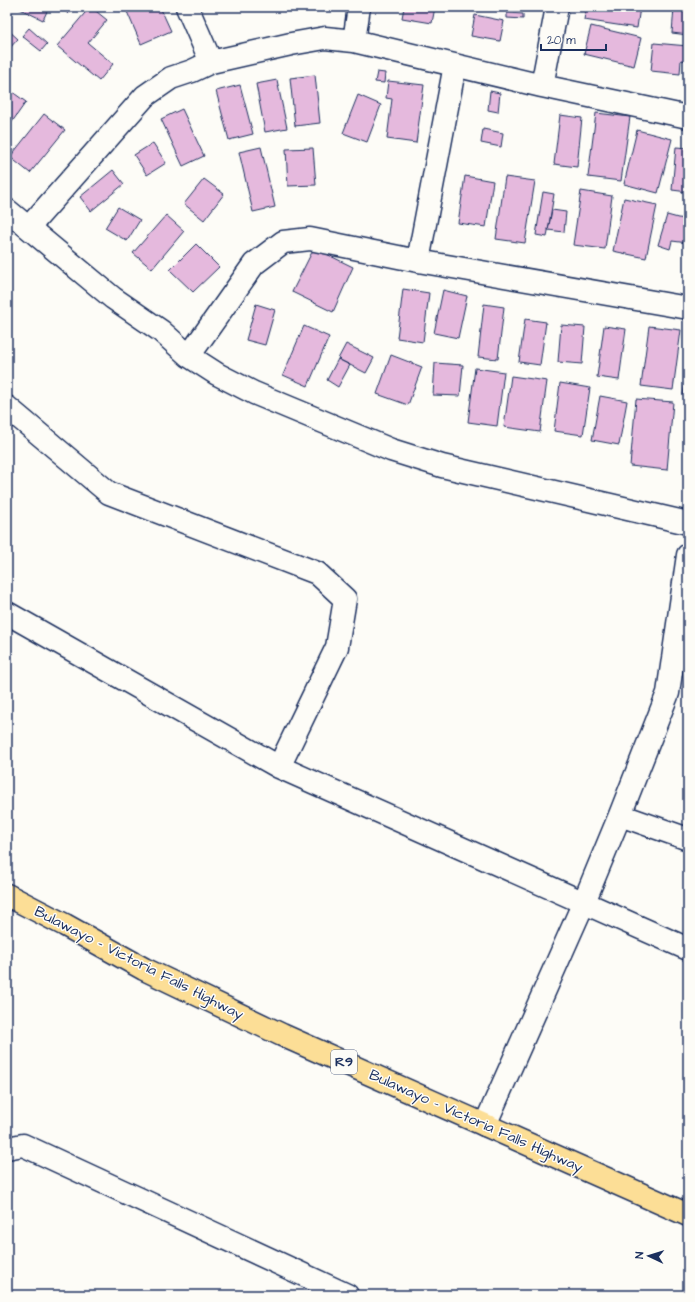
<svg xmlns="http://www.w3.org/2000/svg" width="695" height="1302" font-family="'Architects Daughter',sans-serif">
<rect width="100%" height="100%" fill="#fdfcf7"/>
<filter id="ink" filterUnits="userSpaceOnUse"><feTurbulence type="fractalNoise" baseFrequency=".025" numOctaves="2"/><feDisplacementMap in="SourceGraphic" scale="8" xChannelSelector="R" yChannelSelector="G"/><feConvolveMatrix kernelMatrix="1 2 1 2 8 2 1 2 1" color-interpolation-filters="sRGB"/></filter>
<g filter="url(#ink)">
<path fill="#e5b9dd" stroke="#1b2f5e" d="M16,7H49L43,20Z
M61,7H75L68,14Z
M90,7H91L107,20L88,43L113,64L99,81L57,46Z
M125,7H160L171,31L141,44Z
M404,7H435L432,23L402,18Z
M586,7H640L637,28L584,20Z
M674,7H688V35L672,33Z
M507,13L523,14V19L507,18Z
M475,15L504,21L500,41L471,36Z
M591,26L641,38L634,66L584,54Z
M29,28L47,44L41,51L22,36Z
M7,29L18,39L7,51Z
M654,43L688,46V61L681,60L680,74L651,71Z
M377,72L385,73L384,83L375,82Z
M315,75L320,123L295,126L290,78Z
M277,80L287,128L265,132L256,84Z
M388,81L424,85L416,143L387,139L392,99L386,98Z
M240,85L253,134L229,140L216,91Z
M11,91L26,102L7,129V97Z
M490,91L500,93L498,112L488,110Z
M358,95L381,105L367,142L343,133Z
M182,109L204,156L183,166L161,119Z
M596,113L630,117L621,181L588,177Z
M44,114L65,130L30,173L10,157Z
M560,115L582,118L577,167L554,164Z
M483,129L503,133L501,147L481,143Z
M637,130L672,139L658,193L624,184Z
M153,143L166,163L147,175L134,155Z
M261,147L275,207L253,212L239,152Z
M676,147L688,148V192L672,190Z
M313,148L316,185L288,186L286,149Z
M113,170L124,184L91,211L80,197Z
M465,176L493,181L486,227L458,223Z
M505,177L535,181L525,243L496,239Z
M204,179L224,194L204,220L184,204Z
M581,191L612,196L605,249L573,245Z
M543,192L554,194L547,237L536,235Z
M624,198L657,205L646,258L613,251Z
M118,207L140,220L127,241L105,228Z
M552,210L566,212L564,232L548,230Z
M166,215L184,231L152,269L133,253Z
M667,215L678,218L688,219V243L672,241L670,249L658,245Z
M196,244L219,267L193,292L170,270Z
M314,248L353,267L333,312L292,292Z
M403,289L429,293L423,342L397,338Z
M443,290L467,296L458,338L434,333Z
M256,304L275,310L265,345L246,340Z
M484,304L504,307L498,359L478,357Z
M525,319L546,322L540,365L519,362Z
M561,325L585,327L582,364L558,362Z
M304,326L329,337L308,386L283,375Z
M604,326L626,329L619,380L597,377Z
M649,326L681,330L673,390L641,386Z
M346,344L374,358L366,373L338,359Z
M391,355L422,367L408,405L377,394Z
M338,359L350,365L338,387L327,380Z
M688,362V396L683,395Z
M435,363L463,365L460,396L433,395Z
M475,368L504,372L497,426L468,422Z
M511,376L547,381L540,432L504,427Z
M560,383L590,388L583,435L554,431Z
M600,396L627,401L619,445L592,440Z
M636,399L673,402L667,470L630,466Z"/>
<g fill="none" stroke-linecap="round" stroke-linejoin="round">
<defs>
<path id="minor" d="M187,7L211,62
M354,41L359,7
M542,86L557,7
M7,210L113,298L161,331L189,356L217,374L254,393L391,450L442,466L688,523
M29,227L145,96L171,78L192,71L211,62L291,44L325,38L354,41L542,86L688,117
M418,261L455,65
M189,356L254,264L283,242L310,239L418,261L688,308
M7,407L109,493L317,573L345,599L337,647L279,767
M7,613L279,767L688,949
M620,815L688,839
M485,1125L584,902L620,815L668,693L688,555
M7,1148L23,1145L347,1295"/>
<path id="highway" d="M7,895L65,925L144,969L282,1035L688,1215"/>
</defs>
<use href="#minor" stroke="#1b2f5e" stroke-width="25"/>
<use href="#highway" stroke="#1b2f5e" stroke-width="25"/>
<use href="#minor" stroke="#fdfcf7" stroke-width="22"/>
<use href="#highway" stroke="#fcde96" stroke-width="22"/>
</g>
</g>
<g text-anchor="middle" dominant-baseline="central" stroke-width="3" stroke-linejoin="round" paint-order="stroke">
<rect fill="#fdfcf7" stroke="#5f6c8c" stroke-width="1" x="331" y="1050" width="26" height="24" rx="3"/>
<g font-size="14" font-weight="bold" fill="#1b2f5e">
<text x="344" y="1062">R9</text>
</g>
<g font-size="15" fill="#1b2f5e" stroke="#fdfcf7">
<text transform="translate(139 963) rotate(27)">Bulawayo - Victoria Falls Highway</text>
<text transform="translate(476 1121) rotate(24)">Bulawayo - Victoria Falls Highway</text>
</g>
</g>
<rect width="695" height="1302" fill="none" stroke="#fdfcf7" stroke-width="24"/>
<rect x="12" y="12" width="671" height="1278" fill="none" stroke="#1b2f5e" stroke-width="1.5" filter="url(#ink)"/>
<g transform="translate(649 1256) rotate(274)" stroke="#fdfcf7" stroke-width="3" paint-order="stroke">
<path d="M0-3L7 15L0 10L-7 15Z" fill="#1b2f5e"/>
<text y="-6" font-size="11" font-weight="bold" text-anchor="middle" fill="#1b2f5e">N</text>
</g>
<path d="M541 44v6h65v-6" fill="none" stroke="#1b2f5e" stroke-width="2"/>
<text x="547" y="44" font-size="12" fill="#1b2f5e" stroke="#fdfcf7" stroke-width="3" paint-order="stroke">20 m</text>
</svg>
